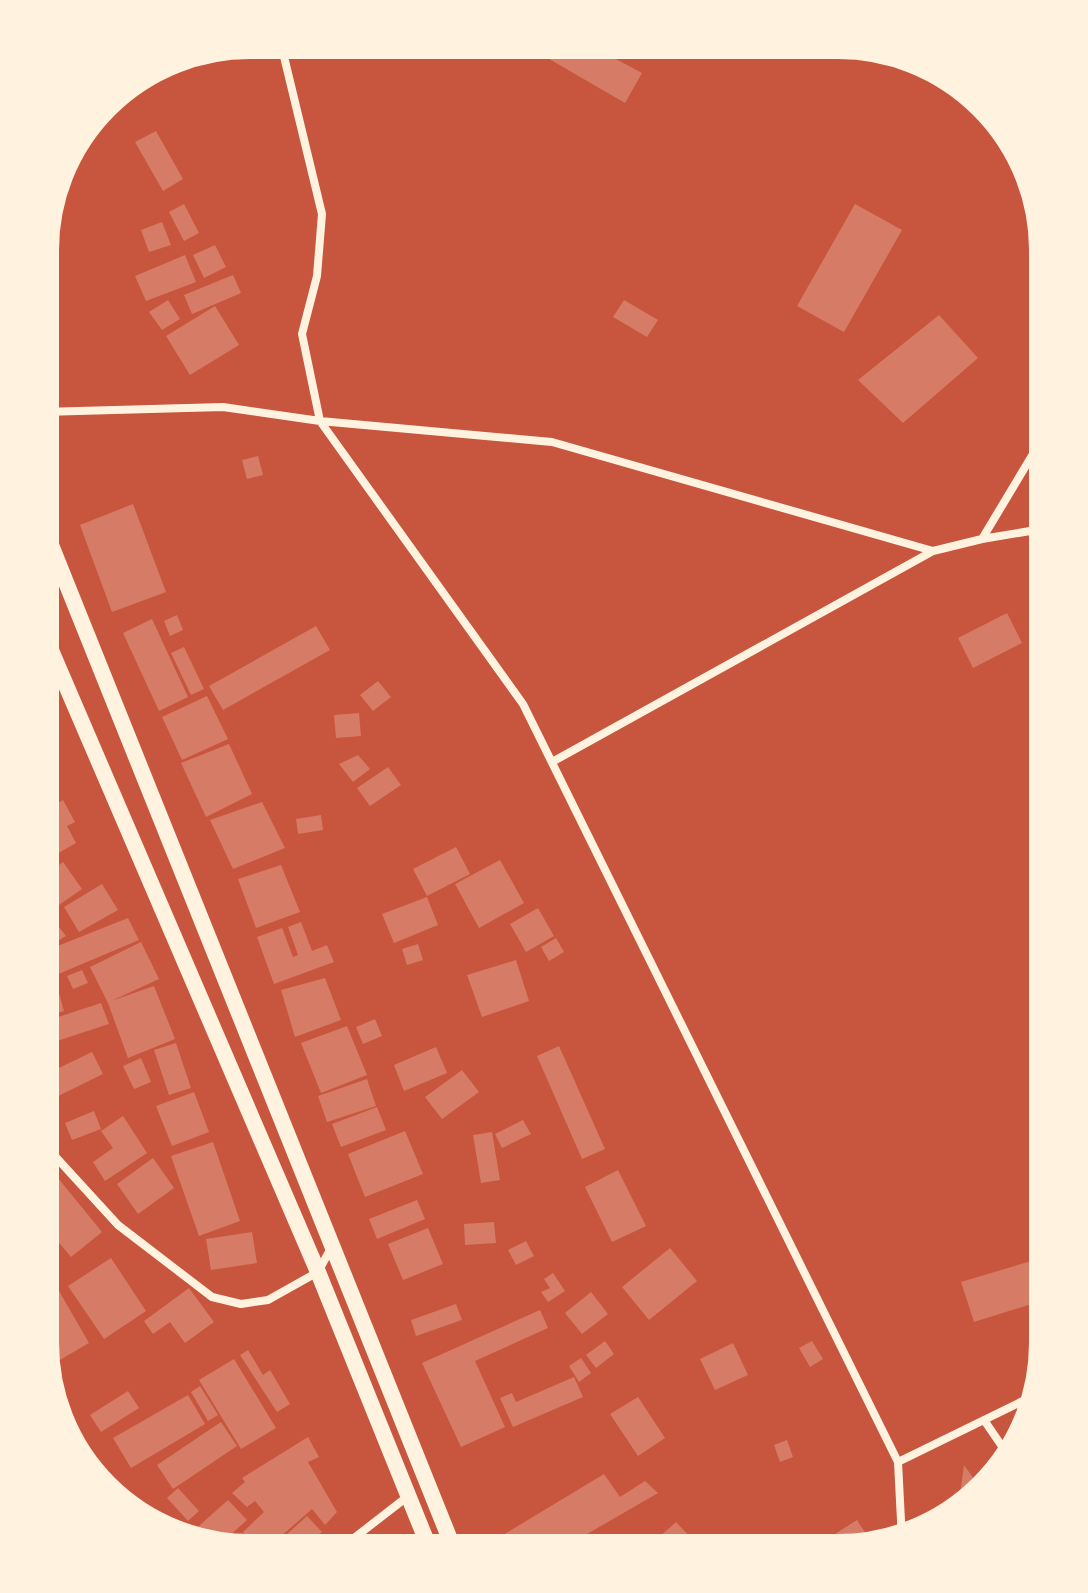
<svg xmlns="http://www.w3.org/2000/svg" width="1088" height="1593" font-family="Raleway,sans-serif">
<rect width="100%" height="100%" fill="#c8553d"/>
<path fill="#d67c66" d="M553,42H584L642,73L625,103L544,56Z
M606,42H644L635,59Z
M156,131L183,179L163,191L135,142Z
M184,204L199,233L184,241L169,212Z
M855,204L902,230L844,332L797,306Z
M162,222L171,245L149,252L141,230Z
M215,245L226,267L204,278L193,255Z
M185,255L196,282L146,301L135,276Z
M233,275L241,293L192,314L184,295Z
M168,300L180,319L162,330L149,312Z
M624,300L658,320L647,337L613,317Z
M215,306L239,345L190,375L166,336Z
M939,315L978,358L903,423L858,380Z
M258,456L263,475L247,479L242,460Z
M133,504L166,592L112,612L80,525Z
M1007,613L1022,643L973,668L958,638Z
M177,615L183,630L170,636L164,621Z
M152,619L188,697L159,711L123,633Z
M1048,622V658L1032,631Z
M316,626L330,650L223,710L209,686Z
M184,647L204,689L191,695L171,653Z
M378,681L391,697L373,711L360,695Z
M1048,685V720L1033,693Z
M207,696L228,739L182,760L162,717Z
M359,713L361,736L336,738L334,715Z
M229,744L252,794L206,817L181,763Z
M41,752L58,800L41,806Z
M358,755L370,769L353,782L339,764Z
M388,767L401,785L370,806L357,788Z
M63,800L75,822L67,826L76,843L41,863V812Z
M262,802L285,848L233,869L210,820Z
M321,815L323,830L298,834L296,819Z
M456,847L470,874L427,896L413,869Z
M500,860L524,903L479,928L455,884Z
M63,862L82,889L46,914L41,907V878Z
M281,865L300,912L256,928L238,879Z
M102,884L118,910L79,932L64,907Z
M427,897L438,925L394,943L382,914Z
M538,908L554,936L526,952L510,924Z
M128,918L139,940L56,975L45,951Z
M301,922L312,951L327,945L334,962L274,984L257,937L282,928L293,957L298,955L288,927Z
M44,926L49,933L59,927L66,936L41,951V927Z
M556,938L564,952L549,961L541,947Z
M141,942L159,979L111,1001L154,986L175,1039L128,1058L108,1003L90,967Z
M418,944L423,960L407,965L402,949Z
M516,960L529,1001L482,1017L467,975Z
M82,970L88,983L73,989L67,976Z
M325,978L341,1020L295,1037L281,990Z
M58,990L64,1011L41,1018V995Z
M101,1003L109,1024L57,1041L49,1020Z
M375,1019L382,1036L363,1044L356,1027Z
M347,1026L367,1075L321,1093L301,1043Z
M176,1043L191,1088L169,1095L154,1050Z
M559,1046L605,1149L582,1159L537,1056Z
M436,1047L447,1073L404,1091L394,1065Z
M92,1052L103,1074L40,1105V1077Z
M141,1058L151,1082L134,1089L123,1066Z
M462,1070L479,1092L442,1119L425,1097Z
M367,1079L376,1106L327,1122L318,1096Z
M194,1092L209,1132L172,1146L156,1106Z
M377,1107L386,1130L341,1147L332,1124Z
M94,1111L101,1129L72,1140L65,1123Z
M123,1116L147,1153L105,1181L93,1162L113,1148L101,1131Z
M523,1120L531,1134L502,1148L495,1134Z
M405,1131L423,1174L365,1197L348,1154Z
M492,1132L500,1180L481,1183L473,1135Z
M213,1142L240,1221L199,1236L171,1156Z
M40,1156L102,1232L71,1257L40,1220Z
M153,1158L174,1188L138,1214L117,1184Z
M618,1170L646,1226L612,1242L585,1187Z
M417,1200L425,1219L377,1239L369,1219Z
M494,1222L496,1243L465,1245L464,1224Z
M428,1228L443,1264L403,1280L388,1244Z
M252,1232L257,1263L211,1270L206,1239Z
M526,1241L534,1256L516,1265L508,1250Z
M670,1248L697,1281L649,1320L622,1287Z
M1048,1256V1299L974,1322L961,1282Z
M111,1258L146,1311L104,1339L68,1286Z
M553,1273L565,1291L548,1302L541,1292L550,1288L544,1279Z
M189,1288L214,1322L185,1343L170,1322L153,1334L144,1321Z
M59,1291L89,1343L58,1361L40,1329V1302Z
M591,1292L608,1314L582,1334L565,1313Z
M456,1304L462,1320L416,1336L411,1320Z
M540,1310L548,1328L475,1361L505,1427L461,1447L422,1363Z
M605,1341L614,1354L596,1368L586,1355Z
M812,1341L823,1359L810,1367L799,1348Z
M733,1343L748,1375L715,1390L700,1359Z
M248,1350L263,1375L270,1370L290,1404L277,1412L240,1355Z
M581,1358L591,1373L579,1382L569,1366Z
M234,1359L276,1428L241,1449L199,1380Z
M574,1377L583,1397L513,1427L500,1398L512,1393L516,1402Z
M200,1386L218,1415L208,1421L191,1392Z
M128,1391L139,1408L101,1432L90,1415Z
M188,1395L205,1424L131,1468L113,1438Z
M638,1397L665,1438L638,1456L610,1414Z
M221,1422L237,1446L173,1489L157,1465Z
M308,1437L319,1457L308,1462L337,1512L325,1525L312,1509L279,1538L288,1551H267L243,1532L264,1512L255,1501L247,1507L232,1493L245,1482L242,1478Z
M787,1440L793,1457L780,1462L774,1445Z
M964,1465L981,1489L964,1502L960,1495Z
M604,1474L620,1497L645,1481L658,1493L556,1552H504L498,1538Z
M178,1488L199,1511L188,1521L167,1498Z
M228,1500L247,1520L216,1548L199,1541L191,1533Z
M932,1514L937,1523L919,1537L912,1526Z
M307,1516L322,1532L297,1551L284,1537Z
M857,1520L871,1542L863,1548L820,1553L816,1546Z
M676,1522L691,1538L675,1553H669L657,1539Z"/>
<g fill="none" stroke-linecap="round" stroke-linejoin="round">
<path stroke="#fff3e0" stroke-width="8" d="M280,40L322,214L317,276L302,334L320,421L552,442L933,551L982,539L1048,429
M42,412L223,407L320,421L523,704L898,1462L902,1540
M982,539L1048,528
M552,762L933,551
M40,1129L53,1154L118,1225L212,1297L241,1304L268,1300L318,1272L331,1248
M984,1420L1010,1458
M898,1462L1033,1396
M336,1552L407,1497"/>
<path stroke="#fff3e0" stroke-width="16" d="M41,520L455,1552
M41,627L318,1272L431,1552"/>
</g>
<path d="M0 0H1088V1593H0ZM250 54H838A196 196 0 0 1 1034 250V1343A196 196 0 0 1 838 1539H250A196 196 0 0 1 54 1343V250A196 196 0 0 1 250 54Z" fill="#fff3e0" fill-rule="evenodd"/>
<path fill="none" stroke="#fff3e0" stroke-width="10" d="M250 54H838A196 196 0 0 1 1034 250V1343A196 196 0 0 1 838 1539H250A196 196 0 0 1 54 1343V250A196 196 0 0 1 250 54Z"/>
</svg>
